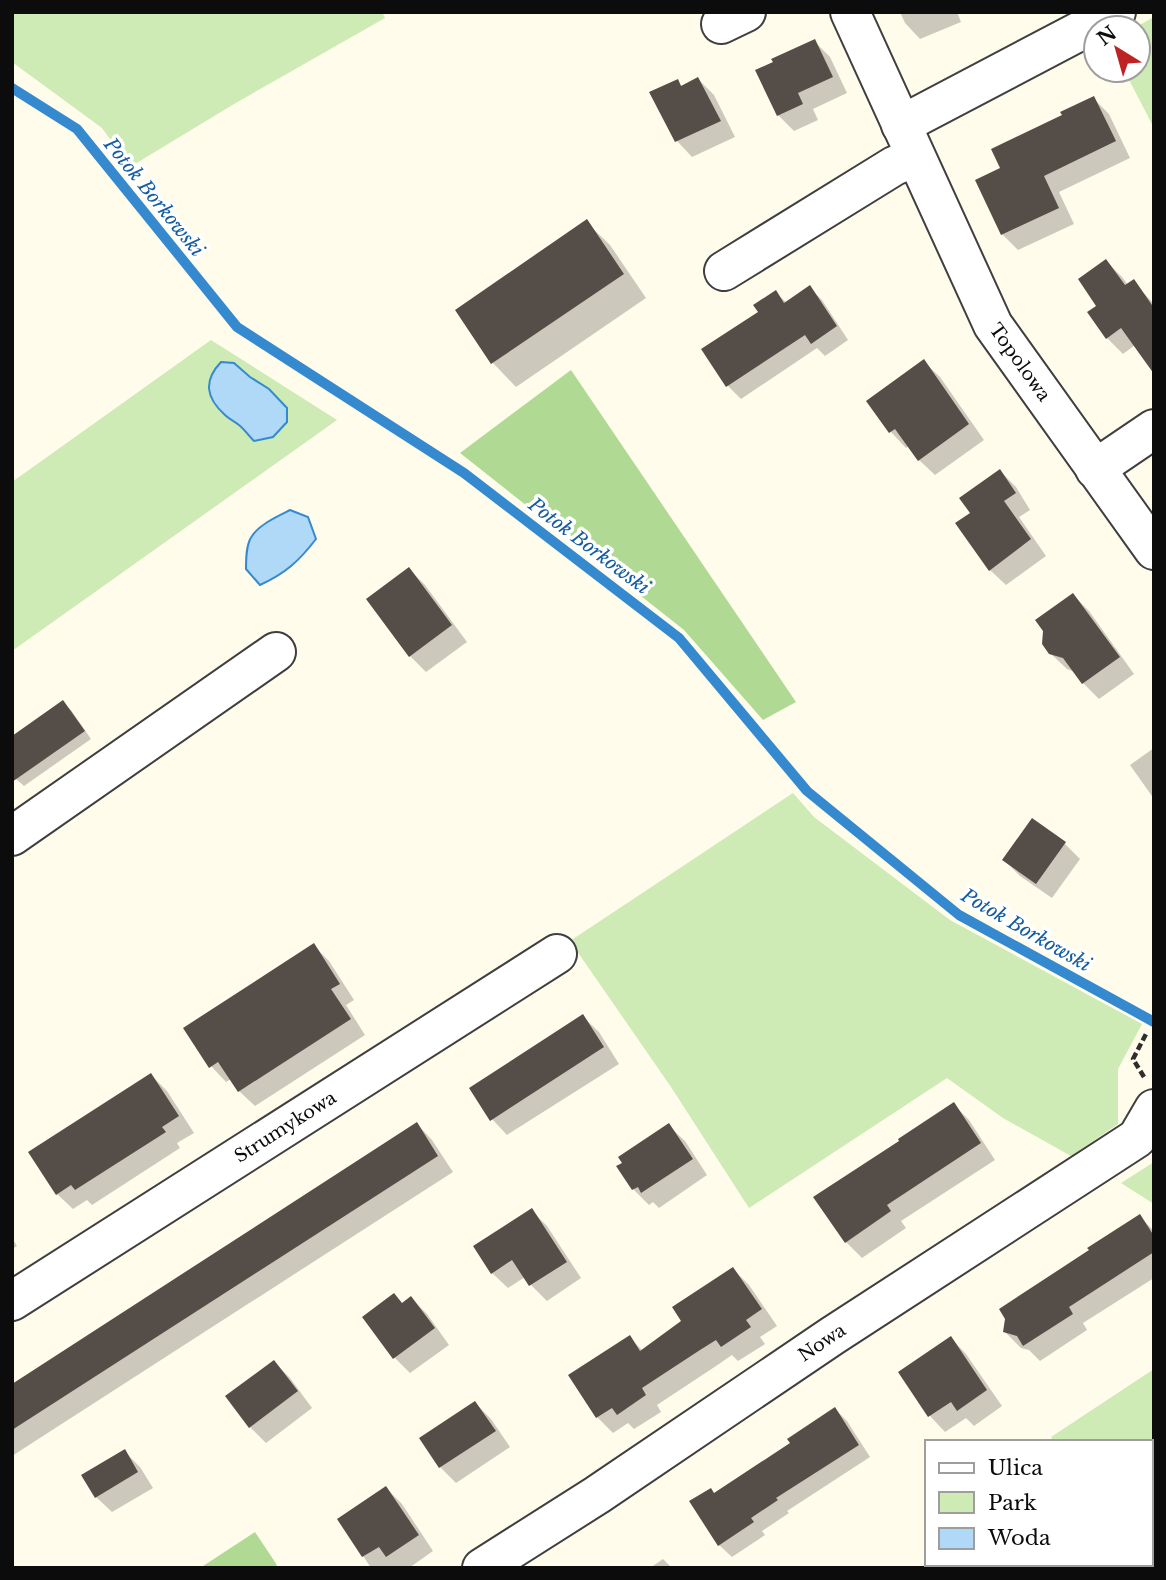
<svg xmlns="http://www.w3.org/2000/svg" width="1166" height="1580" font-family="'Libre Baskerville',serif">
<rect width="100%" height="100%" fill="#fffcec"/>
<path fill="#ceeab5" d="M12,12H382L385,18L234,104L130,167L102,128L12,62Z
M1154,17V128L1124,70H1138V28H1134Z
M211,340L337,420L12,651V482Z
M793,793L814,817L950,920L1142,1024L1118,1069V1124L1071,1156L1003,1118L947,1078L749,1208L671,1087L570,941Z
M1154,1162V1204L1121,1183Z
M1154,1369V1568H1136L1133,1564H1150V1442H1054L1051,1437Z"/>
<path fill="#b0da94" d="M571,370L796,702L763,720L684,630L460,453Z
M255,1532L277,1565L273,1568H200Z"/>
<path fill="#afd9f7" stroke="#358acf" stroke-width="2" d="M221,362L234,363L250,377L269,389L287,408V422L273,437L254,441C249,436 244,429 239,425C234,421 229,419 225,415C206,398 203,381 221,362Z
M290,510L308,517L316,539C299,561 286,573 260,585L246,569C246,559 246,544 252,536C260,524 278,516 290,510Z"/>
<path fill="#0003" d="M900,12H957L961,22L920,39L905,23Z
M814,41L830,57L847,93L813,109L818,120L794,131L778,115Z
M698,79L714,95L735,137L692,157L677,141V81L683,87Z
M1093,98L1109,114L1130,158L1059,192L1074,224L1018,250L1002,234L977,180L1002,168L1064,116Z
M586,222L610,245L646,298L516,387L493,363L457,310Z
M1106,261L1122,277L1128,285L1133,282L1154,304V366L1135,345L1123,354L1107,338L1099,306Z
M810,288L822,300L848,340L825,356L817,348L741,399L728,386L704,350L760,313L776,293L787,303Z
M924,362L940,377L984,440L935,475L919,460L909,446L906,448L891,432L868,401Z
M1000,471L1016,487L1030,510L1019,517L1046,556L1006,585L990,570L973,513Z
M409,569L425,585L467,642L426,672L410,656L369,599Z
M1073,595L1089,611L1134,674L1099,699L1083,683L1075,672L1067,669L1050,653Z
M63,703L71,710L91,739L24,786L16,779Z
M1154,748V799L1130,765Z
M1064,843L1080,859L1052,898L1020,876L1004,860Z
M313,945L329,961L354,1000L346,1005L365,1035L255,1106L239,1091L231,1079L226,1082L211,1066Z
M583,1017L599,1032L619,1064L507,1135L492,1119Z
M151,1075L167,1091L194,1133L177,1143L180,1148L92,1205L87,1200L73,1209L57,1194Z
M953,1104L969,1120L995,1160L901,1221L906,1228L862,1258L846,1242Z
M417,1124L432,1140L453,1172L12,1456V1386Z
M669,1126L685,1141L707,1175L659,1208L653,1202L649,1205L633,1189Z
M531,1210L547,1226L581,1278L547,1301L531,1285L525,1277L508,1288L492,1273Z
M1139,1216L1154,1231V1278L1083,1323L1087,1330L1040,1361L1029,1350L1021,1348L1005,1332Z
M12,1238L17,1246L12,1249Z
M733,1269L749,1285L777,1326L760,1337L765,1344L738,1361L732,1355L716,1366L657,1405L661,1412L634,1429L628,1423L613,1433L597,1417L570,1376L629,1337L643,1351L683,1321Z
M411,1298L427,1314L449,1345L410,1373L395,1358L403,1304Z
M951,1338L966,1354L1002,1406L974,1426L966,1418L945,1432L930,1416L900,1372Z
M274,1362L290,1378L312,1408L266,1443L250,1427Z
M475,1403L491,1419L510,1447L456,1483L440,1467L421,1438Z
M835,1409L847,1421L870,1457L787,1511L789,1513L762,1531L765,1535L732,1557L719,1545L715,1494L793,1444Z
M125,1452L140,1467L153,1488L112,1512L96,1497Z
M386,1488L402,1504L433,1551L409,1568H371L339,1519Z
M663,1559L672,1568H650Z
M1058,1564H1120L1122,1568H1053Z"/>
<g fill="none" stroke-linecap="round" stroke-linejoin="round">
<path stroke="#358acf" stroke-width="10" d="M12,88L77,129L237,327L464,473L679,638L807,791L959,915L1154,1022"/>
</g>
<path fill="#554e48" d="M815,39L833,77L798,93L803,104L777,116L755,70L773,62L771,59Z
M698,77L721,121L675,142L649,92L678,79L681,86Z
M1094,96L1116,141L1044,176L1059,208L1001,235L975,180L1000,168L991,149L1062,115L1060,112Z
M587,219L624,274L491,364L455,310Z
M1106,259L1125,285L1134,279L1154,308V374L1121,328L1106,339L1087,312L1096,306L1078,279Z
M810,285L837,326L811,344L805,335L726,387L701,349L758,312L753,305L776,290L784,303Z
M924,359L969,424L918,461L895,429L889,433L866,401Z
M1000,469L1016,493L1004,501L1031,539L989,571L955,523L970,513L959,498Z
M409,567L452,625L409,657L366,599Z
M1073,593L1120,657L1082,684L1063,658L1049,654L1042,644L1043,631L1035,620Z
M63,700L85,731L12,782V736Z
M1032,818L1066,842L1036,884L1002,860Z
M314,943L340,984L331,989L351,1019L238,1092L218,1062L209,1068L183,1028Z
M583,1014L604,1047L490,1121L469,1088Z
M151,1073L179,1116L162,1127L166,1132L75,1190L71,1185L56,1195L28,1152Z
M954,1102L981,1143L887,1205L891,1211L845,1243L813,1197L899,1141L898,1139Z
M417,1122L438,1156L12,1430V1384Z
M669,1123L693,1159L641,1193L638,1187L632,1190L616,1166L622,1163L618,1157Z
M532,1208L567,1262L529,1286L512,1260L491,1274L473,1246Z
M1140,1214L1154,1236V1252L1069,1307L1073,1314L1023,1346L1017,1336L1003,1332L1005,1319L999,1309L1089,1250L1087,1248Z
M733,1267L762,1309L746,1320L751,1327L721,1347L716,1340L700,1350L642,1388L646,1395L617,1415L612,1408L596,1418L568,1375L630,1335L640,1351L681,1321L672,1307Z
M394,1293L402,1303L411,1296L435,1328L393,1359L362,1317Z
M951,1336L987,1390L957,1411L951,1402L928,1417L898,1372Z
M274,1360L298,1391L249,1428L225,1396Z
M475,1401L496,1431L439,1468L419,1438Z
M835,1407L859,1445L776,1498L778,1500L751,1518L754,1522L718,1546L689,1501L711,1488L714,1493L790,1443L787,1439Z
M125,1449L138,1472L95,1498L81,1475Z
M386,1486L419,1535L386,1557L379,1547L362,1557L337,1519Z"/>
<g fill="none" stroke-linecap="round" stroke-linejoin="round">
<defs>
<g id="minor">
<path id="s1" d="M850,12L993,325L1154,550"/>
<path d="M721,24L746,12"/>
<path d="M901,125L1116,12"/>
<path d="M724,271L894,166L915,157"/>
<path d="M1095,469L1154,429"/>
<path d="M12,836L276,652"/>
<path id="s2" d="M12,1301L557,954"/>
<path id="s3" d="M482,1568L597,1495L832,1336L1137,1138L1154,1109"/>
</g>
</defs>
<use href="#minor" stroke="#3f3f3f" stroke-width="42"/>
<path stroke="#2e2e2e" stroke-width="4.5" stroke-dasharray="7 3.5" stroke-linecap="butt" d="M1144,1077L1133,1059L1146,1034"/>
<use href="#minor" stroke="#fff" stroke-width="38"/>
</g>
<g text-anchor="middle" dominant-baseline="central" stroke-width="7" stroke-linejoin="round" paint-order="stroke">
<g font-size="18" fill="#0c0c0c" stroke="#fff">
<text stroke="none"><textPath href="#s1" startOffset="390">Topolowa</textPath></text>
<text stroke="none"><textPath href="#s2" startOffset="324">Strumykowa</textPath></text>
<text stroke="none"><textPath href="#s3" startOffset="408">Nowa</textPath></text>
</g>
<g font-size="19" font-style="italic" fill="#145ca0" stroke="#fff">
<text transform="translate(154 197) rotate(51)">Potok Borkowski</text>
<text transform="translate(589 546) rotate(37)">Potok Borkowski</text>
<text transform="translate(1026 930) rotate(30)">Potok Borkowski</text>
</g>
</g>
<rect width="1166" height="1580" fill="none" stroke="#0c0c0c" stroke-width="28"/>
<rect x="925" y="1440" width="228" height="126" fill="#ffffff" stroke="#9e9e9e" stroke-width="2"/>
<rect x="939" y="1463" width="35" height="10" fill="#ffffff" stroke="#9e9e9e" stroke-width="2"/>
<text x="988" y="1475" font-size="21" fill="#0c0c0c">Ulica</text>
<rect x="939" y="1492" width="35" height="21" fill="#ceeab5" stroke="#9e9e9e" stroke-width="2"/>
<text x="988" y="1510" font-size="21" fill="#0c0c0c">Park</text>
<rect x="939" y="1528" width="35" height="21" fill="#afd9f7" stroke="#9e9e9e" stroke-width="2"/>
<text x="988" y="1545" font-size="21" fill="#0c0c0c">Woda</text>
<g transform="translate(1117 49) rotate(323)"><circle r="33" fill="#ffffff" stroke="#9e9e9e" stroke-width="2"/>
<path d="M0-5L12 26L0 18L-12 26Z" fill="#be2222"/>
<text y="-10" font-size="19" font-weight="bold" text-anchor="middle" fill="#0c0c0c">N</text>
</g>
</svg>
